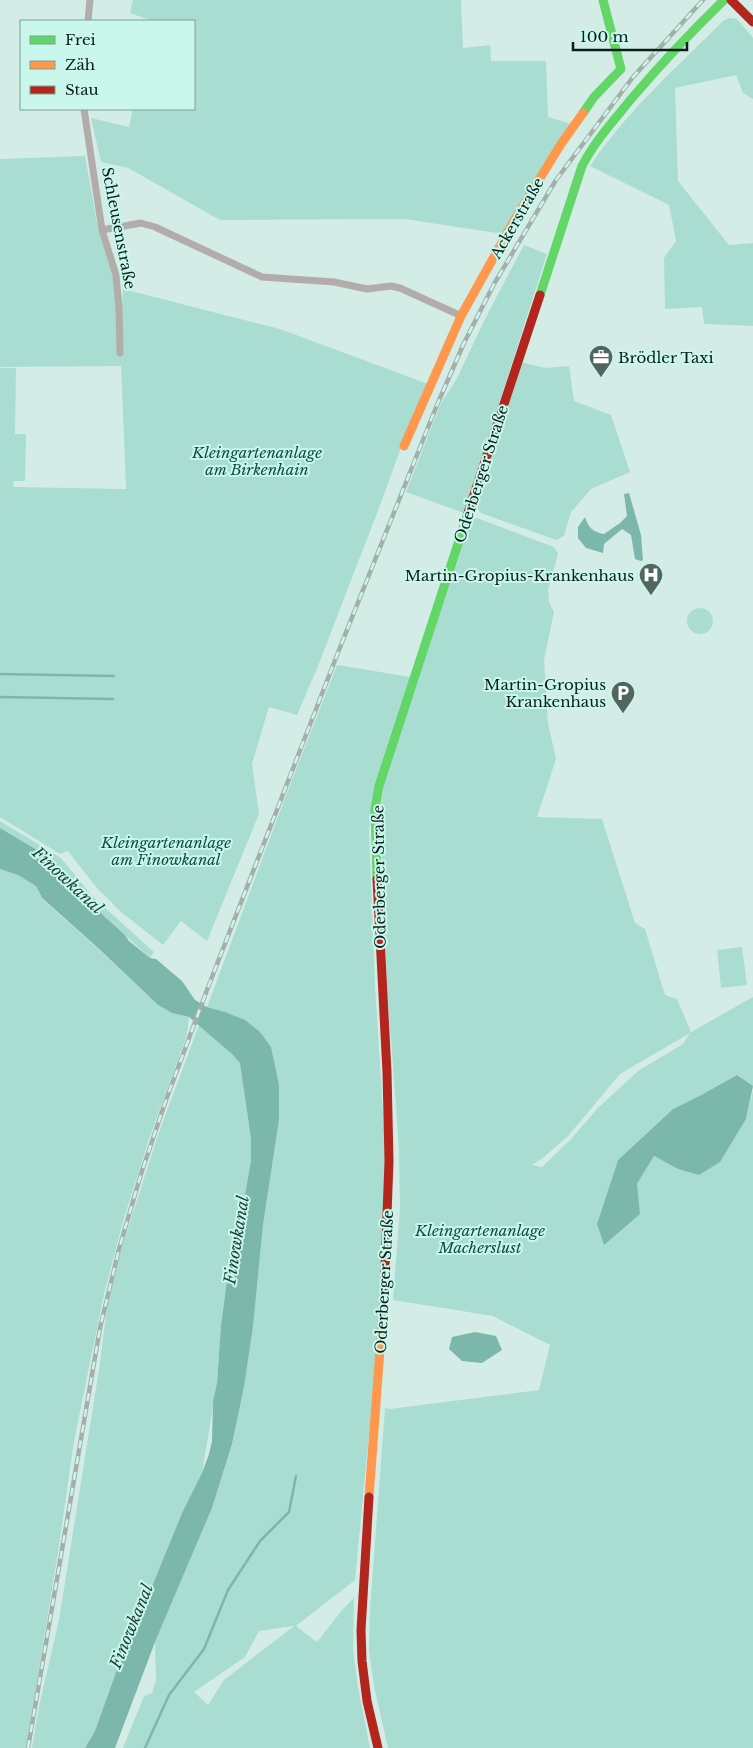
<svg xmlns="http://www.w3.org/2000/svg" width="753" height="1748" font-family="'Libre Baskerville',serif">
<rect width="100%" height="100%" fill="#d4ece6"/>
<path fill="#aaddd1" fill-rule="evenodd" d="M133,0H461L463,48L490,45L491,61H546L548,117L571,124L504,234L404,219L220,220L128,168L101,162L91,118L129,127L133,109H194V21H153L130,13Z
M729,18L737,19L753,38V99L743,93L736,75L675,88L678,181L729,245L753,243V326L704,324L702,307L665,309L664,258L676,241L669,205L590,166C627,111 677,67 723,21Z
M85,156L98,228L113,275L120,341L123,289L280,329L428,384L402,445L379,508L318,666L297,715L269,707L252,764L259,814L207,941L181,921L163,945L121,912L96,887L68,851L60,854L0,817V368H16L15,434H26L25,481H14L13,487L126,489V487L121,366L0,367V159Z
M524,245L547,254L464,513L406,492L441,403L456,380L485,319Z
M521,362L545,368L569,366L574,401L611,415L630,472L591,489L571,512L564,536L556,540L481,513L477,508L476,503Z
M477,518L554,547L558,554L548,590L549,602L554,612L544,660L548,723L556,759L537,817L602,819L635,923L645,929L665,995L677,999L691,1032L753,997V1086L737,1075L703,1094L673,1109L618,1160L597,1224L604,1245L637,1184L654,1156L678,1169L746,1119L753,1091V1748H388L374,1686L369,1650L370,1609L385,1408L390,1409L539,1390L550,1345L493,1316L393,1300L400,1208L399,1150L387,984L380,810L384,784L467,525L473,519ZM690,1033L683,1044L638,1071L597,1109L571,1139L542,1167L532,1165L544,1157L568,1136L620,1074Z
M687 621a13 13 0 1 1 26 0a13 13 0 1 1-26 0Z
M337,665L411,677L372,809L369,831L375,985L386,1161L380,1319L355,1580L296,1626L317,1642L342,1610L354,1598L353,1650L358,1687L370,1748H123L144,1696L152,1693L156,1680L155,1642L212,1508L232,1444L244,1387L253,1327L263,1225L279,1120L225,1012L207,1007L285,798ZM294,1626L224,1680L208,1705L194,1692L245,1657L259,1631Z
M0,821L61,858L92,896L154,952L150,958L105,917L60,869L44,854L0,828Z
M0,868L18,875L36,886L42,899L95,946L158,1005L172,1013L189,1017L187,1035L149,1139L124,1218L104,1294L74,1441L59,1546L26,1748H0Z
M742,947L747,985L721,988L717,950Z
M199,1025L213,1036L240,1062L251,1139V1160L240,1224L229,1266L221,1325L217,1383L202,1473L182,1513L153,1584L125,1647L95,1731L85,1748H32L39,1706L59,1620L100,1363L107,1306L122,1247L158,1135Z"/>
<path fill="#7bb8ab" d="M629,493L641,535L643,560L641,561L635,559L631,535L622,529L604,544L603,553L586,548L578,538V527L585,517C588,528 594,532 604,534L620,523L627,516L624,494Z
M0,828L44,854L60,869L105,917L124,934L129,941L150,958L156,959L182,981L195,1000L207,1007L225,1012L245,1020L260,1032L271,1047L279,1085V1120L263,1225L253,1327L244,1387L232,1444L212,1508L155,1642L115,1748H85L95,1731L125,1647L153,1584L182,1513L202,1473L209,1454L212,1441L213,1402L217,1383L221,1325L229,1266L240,1224L251,1160V1139L240,1063L232,1054L189,1017L172,1013L158,1005L98,948L42,898L36,886L18,875L0,869Z
M737,1075L753,1086L746,1119L720,1162L699,1175L678,1169L654,1156L637,1184L640,1214L604,1245L597,1224L618,1160L673,1109L703,1094Z
M475,1332L496,1336L502,1350L482,1363L462,1361L449,1349L452,1337Z"/>
<g fill="none" stroke-linecap="round" stroke-linejoin="round">
<path stroke="#7bb8ab" stroke-width="2.5" d="M0,674L114,676
M0,697L113,699
M145,1748L169,1695L204,1649L228,1590L260,1541L289,1512L296,1476"/>
<path stroke="#b2acab" stroke-width="7" d="M88,21L90,0
M84,109L102,230L116,275L119,308L120,353
M102,230L141,223L155,227L262,277L334,282L367,289L391,286L400,288L457,314"/>
<path stroke="#63d668" stroke-width="9" d="M583,113L594,97L621,69L603,0
M540,295L582,166C595,141 614,120 632,98C661,64 692,31 724,0
M377,879L375,809L379,786L468,513"/>
<path stroke="#ff974d" stroke-width="9" d="M404,446L461,316L515,219L561,144L583,113
M369,1497L384,1296"/>
<path stroke="#b3261e" stroke-width="9" d="M731,0L753,22
M468,513L540,295
M377,879L387,1072L389,1161L384,1296
M369,1497L361,1630L362,1661L367,1701L378,1748"/>
<defs>
<path id="rail" d="M28,1748L100,1328L119,1249L141,1174L166,1100L207,990L339,650L437,405L464,343L494,284L556,180L633,77L703,0"/>
</defs>
<use href="#rail" stroke="#a5afaa" stroke-width="4.5"/>
<use href="#rail" stroke="#c9f7ec" stroke-width="2.5" stroke-dasharray="8" stroke-linecap="butt"/>
</g>
<defs>
<symbol id="office-pin" viewBox="-11 -11 22 30"><path d="M0 17L-7.5 6A9.5 9.5 0 1 1 7.5 6Z" fill="#526661" stroke="#c9f7ec"/><path d="M-6-3h4V-5.5h4V-3h4V5H-6ZM-1-4.5V-3h2v-1.5ZM-6 0V1H6V0Z" fill="#fff"/></symbol>
<symbol id="hospital-pin" viewBox="-11 -11 22 30"><path d="M0 17L-7.5 6A9.5 9.5 0 1 1 7.5 6Z" fill="#526661" stroke="#c9f7ec"/><path d="M-5-5h3v3.5h4V-5h3V5h-3V1.5h-4V5h-3Z" fill="#fff"/></symbol>
<symbol id="parking-pin" viewBox="-11 -11 22 30"><path d="M0 17L-7.5 6A9.5 9.5 0 1 1 7.5 6Z" fill="#526661" stroke="#c9f7ec"/><path d="M-3.5-5.5H1a3.5 3.5 0 0 1 0 7H-1V5.5H-3.5ZM-1-3.4V-.6H.8a1.4 1.4 0 0 0 0-2.8Z" fill="#fff"/></symbol>
</defs>
<g fill-rule="evenodd">
<use href="#office-pin" x="587" y="343" width="28" height="38"/>
<use href="#hospital-pin" x="637" y="561" width="28" height="38"/>
<use href="#parking-pin" x="609" y="679" width="28" height="38"/>
</g>
<g text-anchor="middle" dominant-baseline="central" stroke-width="4" stroke-linejoin="round" paint-order="stroke">
<g font-size="15" fill="#0c1e1a" stroke="#c9f7ec">
<text transform="translate(517 218) rotate(-60)">Ackerstraße</text>
<text transform="translate(119 228) rotate(79)">Schleusenstraße</text>
<text transform="translate(481 474) rotate(-72)">Oderberger Straße</text>
<text transform="translate(379 877) rotate(-91)">Oderberger Straße</text>
<text transform="translate(384 1282) rotate(-87)">Oderberger Straße</text>
</g>
<g font-size="15" fill="#0c1e1a" stroke="#c9f7ec" text-anchor="end">
<text x="618" y="357" text-anchor="start">Brödler Taxi</text>
<text x="634" y="575">Martin-Gropius-Krankenhaus</text>
<text x="606" y="684">Martin-Gropius<tspan x="606" dy="17">Krankenhaus</tspan></text>
</g>
<g font-size="15" font-style="italic" fill="#0a4e44" stroke="#c9f7ec">
<text x="257" y="452">Kleingartenanlage<tspan x="257" dy="17">am Birkenhain</tspan></text>
<text x="166" y="842">Kleingartenanlage<tspan x="166" dy="17">am Finowkanal</tspan></text>
<text x="480" y="1230">Kleingartenanlage<tspan x="480" dy="17">Macherslust</tspan></text>
</g>
<g font-size="16" font-style="italic" fill="#1a3f37" stroke="#c9f7ec">
<text transform="translate(68 880) rotate(43)">Finowkanal</text>
<text transform="translate(236 1240) rotate(-81)">Finowkanal</text>
<text transform="translate(131 1626) rotate(-68)">Finowkanal</text>
</g>
</g>
<rect x="20" y="20" width="175" height="90" fill="#c9f7ec" stroke="#7da098"/>
<rect x="30" y="36" width="25" height="8" fill="#63d668" stroke="#7da098"/>
<text x="65" y="45" font-size="15" fill="#0c1e1a">Frei</text>
<rect x="30" y="61" width="25" height="8" fill="#ff974d" stroke="#7da098"/>
<text x="65" y="70" font-size="15" fill="#0c1e1a">Zäh</text>
<rect x="30" y="86" width="25" height="8" fill="#b3261e" stroke="#7da098"/>
<text x="65" y="95" font-size="15" fill="#0c1e1a">Stau</text>
<path d="M573 42v8h114v-8" fill="none" stroke="#0c1e1a" stroke-width="2.5"/>
<text x="580" y="42" font-size="15" fill="#0c1e1a" stroke="#c9f7ec" stroke-width="4" paint-order="stroke">100 m</text>
</svg>
